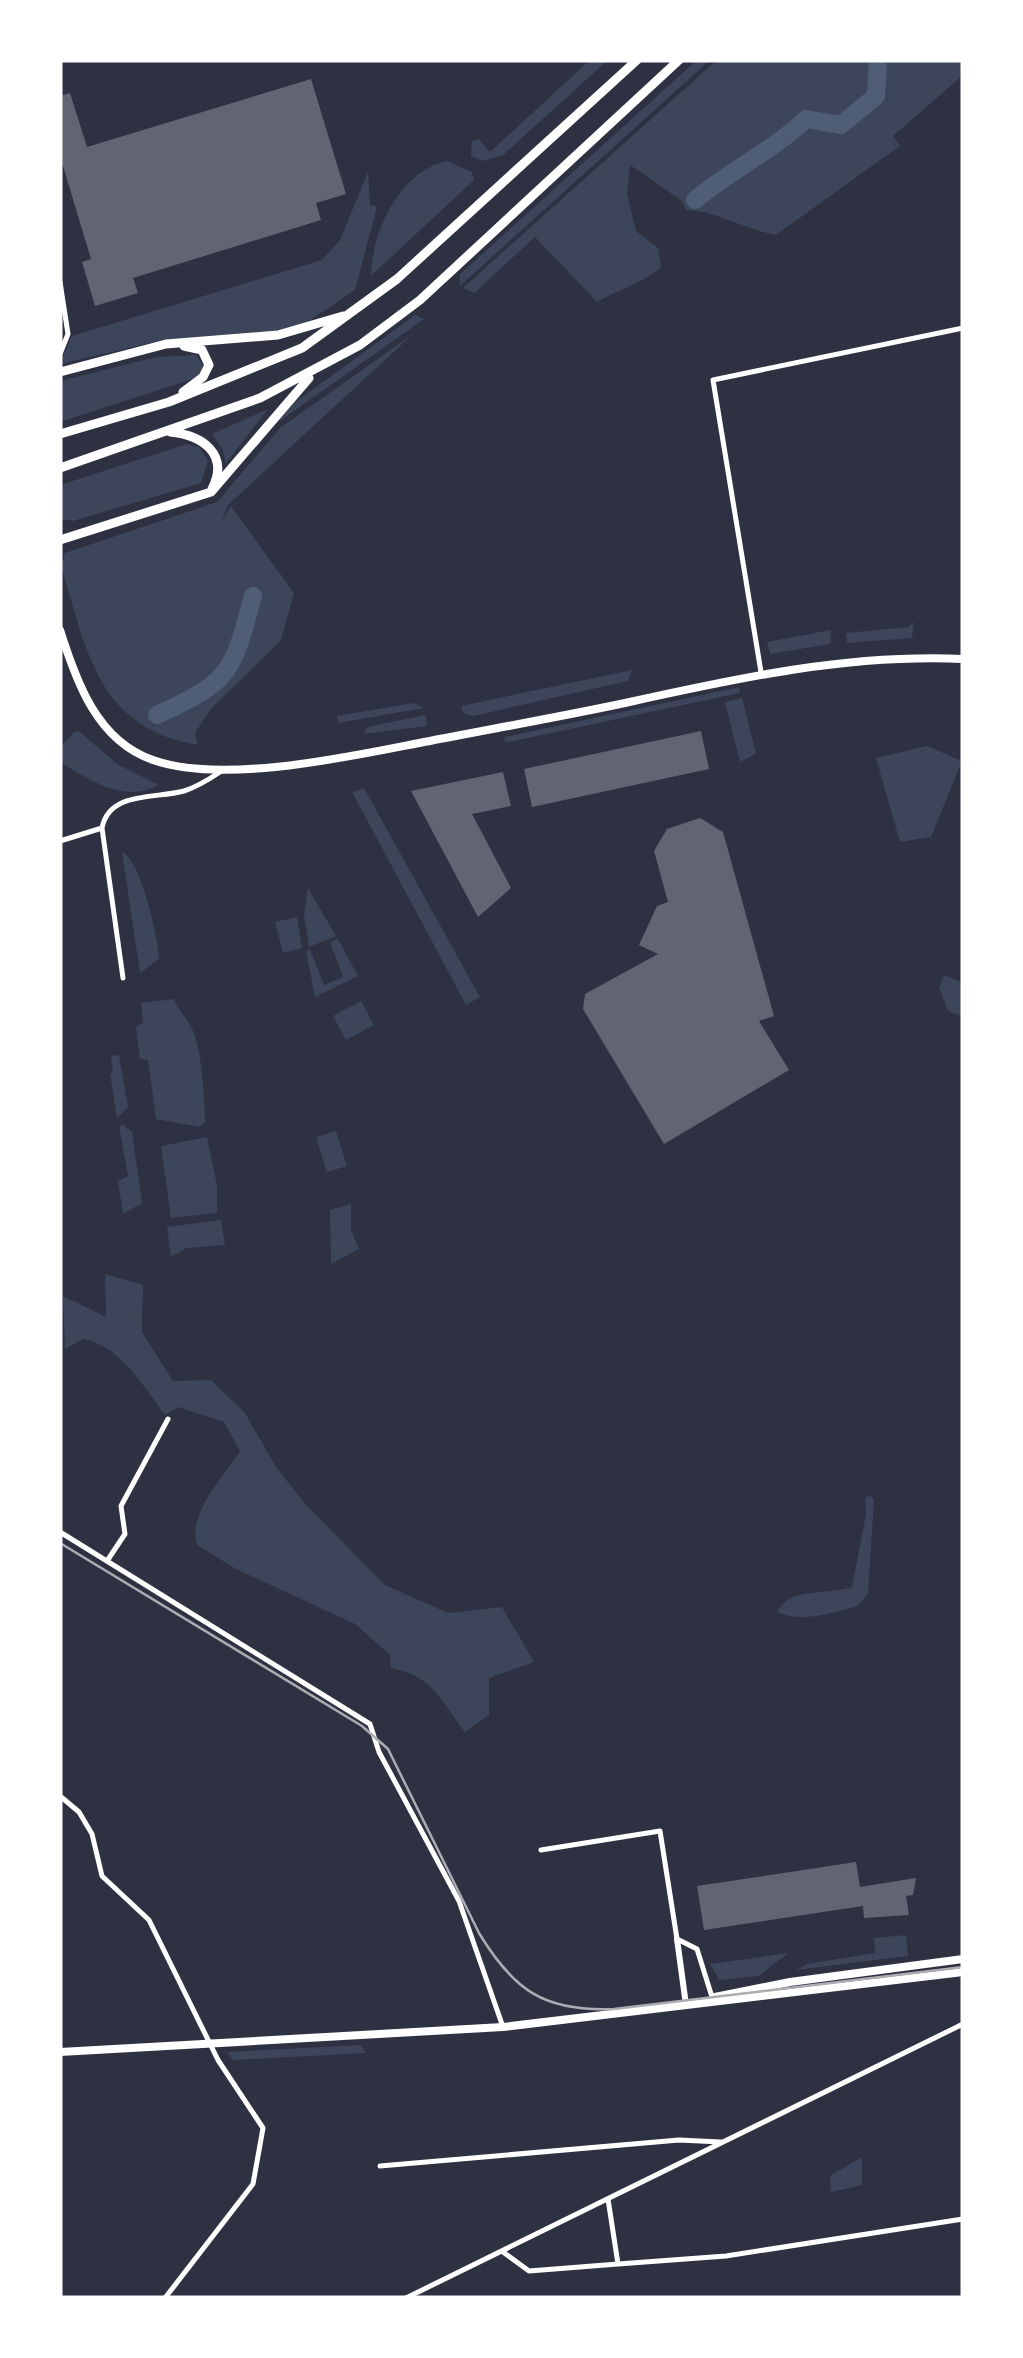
<svg xmlns="http://www.w3.org/2000/svg" width="1023" height="2358" font-family="'DejaVu Sans',sans-serif">
<rect width="100%" height="100%" fill="#2d3142"/>
<path fill="#3c4559" d="M590,60H608L503,155L482,161L471,156L472,141L479,139L490,152Z
M697,60H710L460,286V274Z
M717,60H963V75L893,136L900,146L776,235C743,229 717,211 686,210L682,201L630,165L627,193L636,231L658,248L661,267C650,279 614,292 597,302L535,237L474,293L463,288Z
M447,161L472,172L474,180L371,276C372,230 400,171 447,161Z
M368,172L370,205L377,207L355,290L306,323L277,332L163,340L60,364L72,336L322,260L340,240Z
M415,315L424,319L277,423L294,403Z
M413,334L227,506L222,521L231,506L294,593L281,640L211,709L195,733L198,745C97,728 87,651 61,566L65,553L217,502L280,428Z
M196,355L203,365L199,377L60,422V381L156,357Z
M268,409L226,463L222,448L212,434Z
M187,444L199,447L208,461L201,483L73,521L60,519V485Z
M914,622L912,638L847,643L846,633L908,627Z
M831,630L830,644L770,654L767,642Z
M632,670L628,681L473,716L463,713L461,706Z
M739,687L740,693L505,743L504,737Z
M742,698L756,754L740,762L725,702Z
M414,703L424,708L338,723L337,716Z
M426,715L427,726L364,734L367,727Z
M74,732H80L117,764L159,785C125,804 89,780 60,762V748Z
M927,746L962,761L931,837L900,842L876,758Z
M364,788L480,997L466,1005L352,792Z
M122,852C140,858 159,939 159,959L140,973Z
M308,888L336,936L309,947L304,915Z
M297,917L302,948L283,953L275,922Z
M338,939L358,976L315,997L306,951L310,950L324,985L343,977L330,942Z
M944,975L963,983V1017L948,1011L939,987Z
M174,999C179,1012 190,1022 194,1033C203,1062 204,1092 205,1122L199,1127L156,1119L148,1060L140,1059L136,1027L143,1023L141,1003Z
M361,1001L374,1025L346,1040L333,1016Z
M119,1055L128,1107L117,1118L110,1074L113,1073L111,1056Z
M123,1125L132,1132L142,1203L123,1214L118,1181L128,1176L119,1126Z
M336,1131L347,1166L327,1172L316,1137Z
M207,1137L217,1186V1213L171,1218L161,1146Z
M351,1204V1230L359,1249L331,1264L330,1210Z
M221,1220L225,1245L186,1248L171,1257L167,1227Z
M105,1274L143,1285L142,1332L173,1381L211,1380L245,1413L276,1467L306,1505L385,1585L448,1613L502,1607L534,1662L489,1678V1715L465,1732C440,1699 433,1676 391,1668L390,1655L355,1624L236,1569L197,1545C187,1513 224,1477 240,1451L224,1422L178,1407L165,1415C142,1385 122,1347 83,1339L65,1349L63,1296L106,1317Z
M870,1495L874,1499L868,1593L858,1606C835,1612 800,1624 778,1612C787,1587 829,1595 852,1587L866,1514L865,1498Z
M906,1935L908,1956L796,1970L807,1964L875,1953L874,1938Z
M788,1953L759,1976L719,1980L710,1964Z
M361,2045L366,2053L233,2060L227,2052Z
M862,2157V2185L831,2192L830,2176Z"/>
<g fill="none" stroke-linecap="round" stroke-linejoin="round">
<path stroke="#4f5d75" stroke-width="18" d="M695,200C731,170 772,151 806,119L841,125L876,96L878,60
M157,715C231,681 232,674 253,596"/>
</g>
<path fill="#626471" d="M311,79L346,194L316,203L321,220L133,278L138,293L95,306L82,262L91,259L60,156V96L70,93L87,147Z
M701,731L709,769L532,807L524,769Z
M503,772L511,806L472,814L511,888L478,917L411,791Z
M700,818L723,832L774,1016L759,1021L789,1070L664,1144L583,1009L585,994L658,954L639,945L657,906L668,902L654,851L667,829Z
M856,1862L860,1887L916,1878L913,1895L906,1896L909,1915L864,1918L863,1906L704,1930L697,1886Z"/>
<g fill="none" stroke-linecap="round" stroke-linejoin="round">
<path stroke="#fff" stroke-width="5" d="M60,282L68,334L60,354
M761,672L713,380L963,328
M60,841L102,828
M123,978L102,828C109,791 155,799 184,791C197,787 208,780 220,772
M60,1532L370,1724L379,1752L459,1901L503,2027
M107,1561L125,1534L121,1506L168,1419
M60,1796L79,1812L92,1834L102,1876L149,1920L218,2060L263,2128L253,2184L165,2298
M541,1850L660,1831L677,1939L697,1949L712,1997
M380,2166L679,2140L721,2142
M608,2199L618,2264L726,2256L963,2219
M503,2252L529,2271L618,2264
M406,2298L963,2024"/>
<path stroke="#fff" stroke-width="6" d="M677,1939L686,2005"/>
<path stroke="#fff" stroke-width="8" d="M60,630C76,681 97,741 153,760C223,785 352,756 424,742C491,729 559,717 625,703C738,678 847,654 963,659
M715,1997L790,1982L963,1959
M60,2052L503,2027L963,1972"/>
<path stroke="#fff" stroke-width="9" d="M60,372L166,344L278,335L343,316
M183,392L203,377L209,365L202,350L184,346
M170,432C202,435 230,454 212,489
M60,434L169,402L302,348L397,279L637,60
M60,468L260,398L360,345L420,300L679,60
M60,540L211,492L309,378"/>
<path stroke="#abadb3" stroke-width="2.5" d="M60,1543L362,1726L388,1749L479,1933C514,1991 545,2012 614,2009L963,1967"/>
</g>
<rect width="1023" height="2358" fill="none" stroke="#ffffff" stroke-width="125"/>
</svg>
